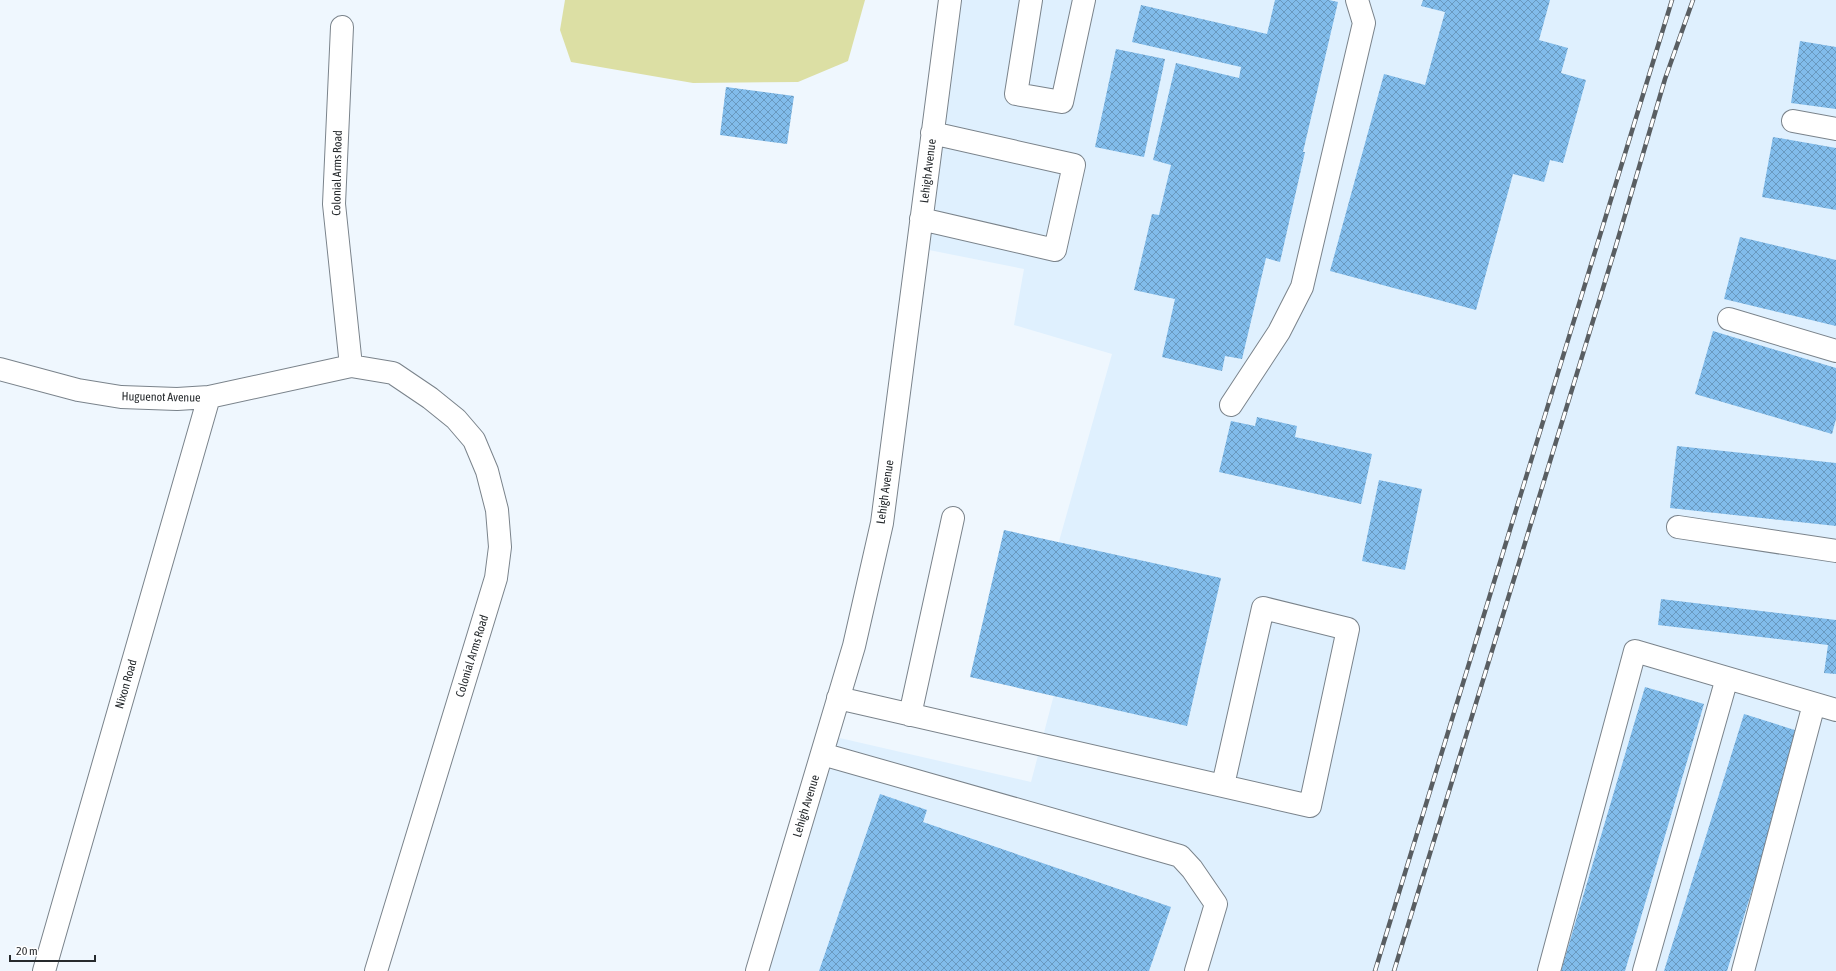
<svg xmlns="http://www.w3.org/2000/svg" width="1836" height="971" font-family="'Asap Condensed',sans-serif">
<defs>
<pattern id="building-cross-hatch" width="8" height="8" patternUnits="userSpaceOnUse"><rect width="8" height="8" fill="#81bceb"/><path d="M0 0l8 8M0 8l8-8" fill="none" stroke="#6999bf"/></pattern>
</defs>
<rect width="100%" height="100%" fill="#eff7fe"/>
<path fill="#dff0fe" d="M944,0H1836V971H746L818,733L1031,782L1061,668L1026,658L1112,354L1014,325L1024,269L909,246Z"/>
<path fill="#dcdfa4" d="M565,0H865L848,61L798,82L693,83L571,62L560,30Z"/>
<path fill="url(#building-cross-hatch)" d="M1275,0H1329L1338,2L1303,152H1305L1280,262L1266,258L1242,359L1225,356L1222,371L1162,357L1175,299L1134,290L1152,214L1159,215L1171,165L1153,160L1176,63L1239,78L1241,67L1132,42L1141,5L1267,34Z
M1423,0H1550L1539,40L1568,48L1561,73L1586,80L1563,163L1550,160L1544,182L1513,174L1476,310L1330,271L1384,74L1425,85L1445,12L1421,6Z
M1800,41L1836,47V109L1791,103Z
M1116,49L1165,59L1144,157L1095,147Z
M726,87L794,96L787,144L720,135Z
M1773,137L1836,148V210L1762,197Z
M1740,237L1836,260V326L1724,299Z
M1713,331L1836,368V419L1832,434L1695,394Z
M1257,417L1297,426L1295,437L1372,454L1361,504L1219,472L1231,421L1255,426Z
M1677,446L1836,463V526L1670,508Z
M1379,480L1422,489L1405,570L1362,561Z
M1004,530L1221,578L1187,726L970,677Z
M1661,599L1836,620V674L1824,673L1828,645L1658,625Z
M1645,687L1704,704L1625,971H1561Z
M1744,714L1801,732L1727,971H1664Z
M880,794L927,810L923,822L1171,907L1149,971H819Z"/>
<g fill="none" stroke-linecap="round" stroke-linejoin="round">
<defs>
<path id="minor" d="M1031,0L1016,94L1062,102L1084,0
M342,27L334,204L351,366
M1793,121L1836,129
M921,219L1055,250L1074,165L932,133
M1729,319L1836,351
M0,369L78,390L121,397L177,399L209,397L351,366L393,373L430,398L456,419L474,440L487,471L497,510L500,547L496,578L376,971
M1231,405L1279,332L1302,287L1364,23L1357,0
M1678,527L1836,551
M838,698L1310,806L1348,629L1263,608L1223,785
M910,715L953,518
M822,754L1180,856L1192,869L1216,904L1196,971
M44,971L209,397
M757,971L854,646L882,523L950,0
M1549,971L1635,651L1836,710
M1644,971L1727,678
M1743,971L1814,704"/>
</defs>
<use href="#minor" stroke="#7a838b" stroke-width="24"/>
<use href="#minor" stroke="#fff" stroke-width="22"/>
<defs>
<path id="rail" d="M1375,971L1672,0
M1394,971L1615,249L1665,79L1693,0"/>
</defs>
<use href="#rail" stroke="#595e62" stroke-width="4.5"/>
<use href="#rail" stroke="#fff" stroke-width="3" stroke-dasharray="9" stroke-linecap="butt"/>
</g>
<g text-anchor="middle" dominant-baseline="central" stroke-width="4" stroke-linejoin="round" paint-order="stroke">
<g font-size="12" fill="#262a2d" stroke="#fff">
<text transform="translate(928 171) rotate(-83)">Lehigh Avenue</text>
<text transform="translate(337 173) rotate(-89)">Colonial Arms Road</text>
<text transform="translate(161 397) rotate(1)">Huguenot Avenue</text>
<text transform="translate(885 492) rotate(-82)">Lehigh Avenue</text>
<text transform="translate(472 656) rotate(-73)">Colonial Arms Road</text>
<text transform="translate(126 684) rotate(-74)">Nixon Road</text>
<text transform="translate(806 806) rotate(-73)">Lehigh Avenue</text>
</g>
</g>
<path d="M10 955v6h85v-6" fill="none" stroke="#262a2d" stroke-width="2"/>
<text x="16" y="955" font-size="12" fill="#262a2d" stroke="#ffffff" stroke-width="3" paint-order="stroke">20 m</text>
</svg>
